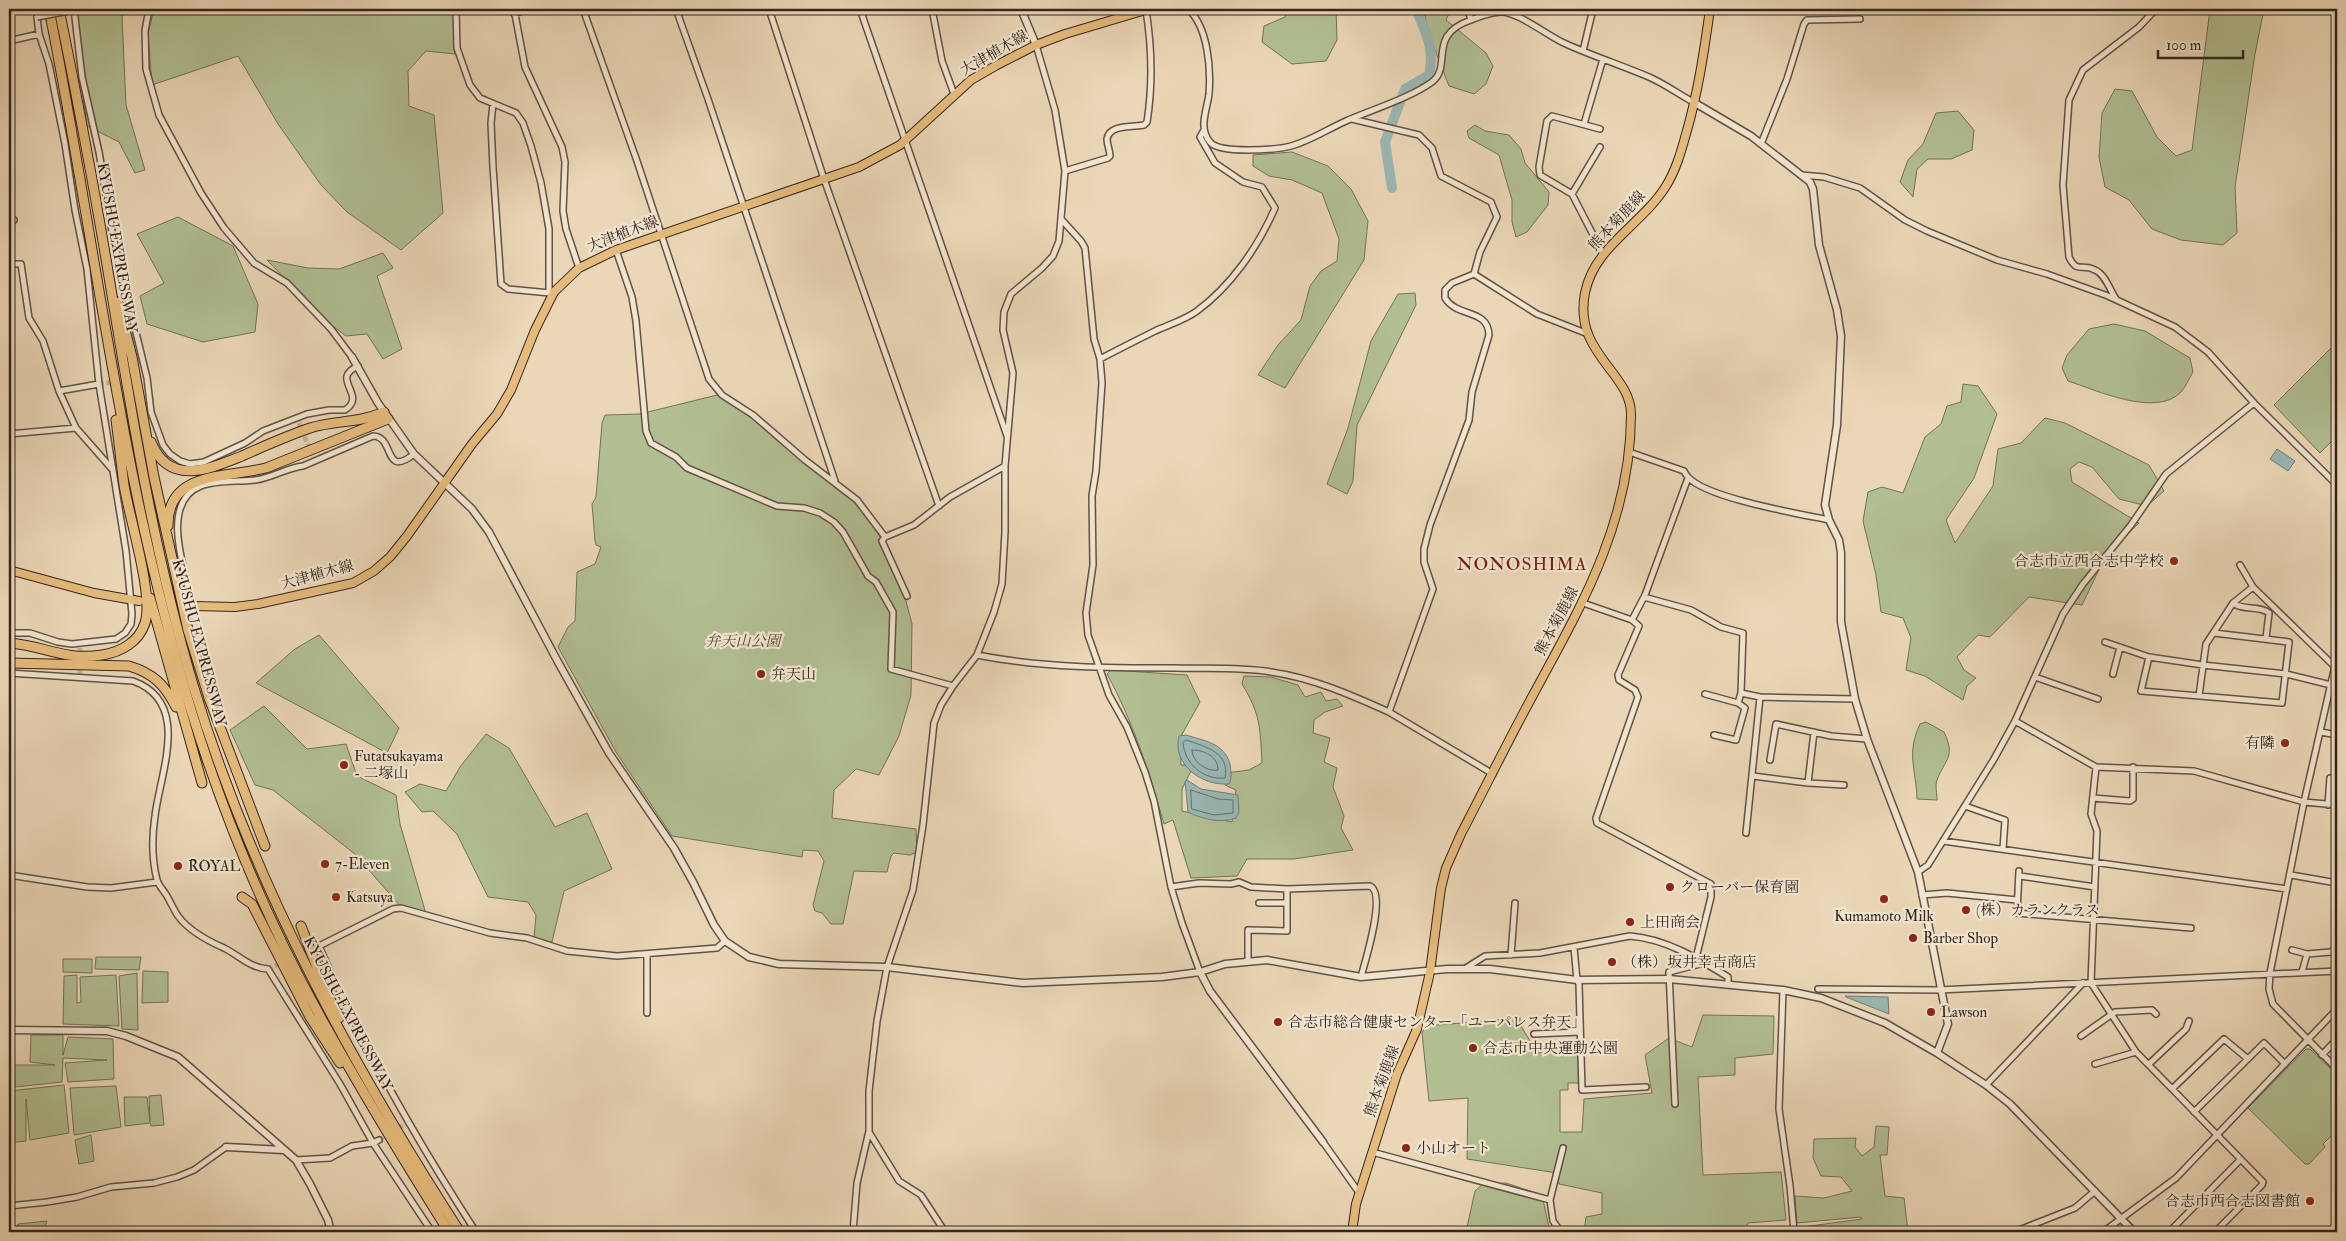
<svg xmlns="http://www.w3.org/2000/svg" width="2346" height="1241" font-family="'IM FELL Double Pica','Noto Serif JP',serif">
<rect width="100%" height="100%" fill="#ebd7b7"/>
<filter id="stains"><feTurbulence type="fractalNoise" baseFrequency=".004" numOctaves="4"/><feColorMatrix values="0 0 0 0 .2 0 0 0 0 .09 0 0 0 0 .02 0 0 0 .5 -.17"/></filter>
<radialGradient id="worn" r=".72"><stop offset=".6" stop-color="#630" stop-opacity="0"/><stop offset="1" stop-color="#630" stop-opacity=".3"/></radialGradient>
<path fill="#b1bf93" stroke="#72725a" d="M71,9H128L122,17L126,105L145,170L135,173L119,142L87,126Z
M154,9H454L455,54L426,51L408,71L409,106L434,115L443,213L401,250L347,212L321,185L278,124L238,56L152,85L148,34Z
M1288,9H1336L1337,40L1326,61L1292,64L1262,42L1264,26L1285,17Z
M1423,9H1451L1446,20L1486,53L1493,66L1486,84L1474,94L1449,86L1431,40Z
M2210,9H2264L2255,54L2235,187L2237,233L2223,245L2181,240L2152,229L2129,200L2105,187L2099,157L2102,113L2115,89L2132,91L2157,137L2176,156L2192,150Z
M1958,111L1974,130L1972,150L1951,159H1928L1917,169L1913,197L1900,182L1908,160L1923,144L1936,113Z
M1475,125L1485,131L1509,135L1521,149L1525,163L1549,192L1548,205L1527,232L1516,237L1512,222V200L1499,155L1469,138L1467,131Z
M1292,152L1328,166L1351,189L1368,221L1364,260L1285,388L1258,375L1278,345L1301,320L1310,286L1321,271L1337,261L1339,239L1322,193L1292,180L1269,176L1253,166V155Z
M178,217L233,246L258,304L255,332L203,342L147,324L140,296L164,283L137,234Z
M383,253L393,268L377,276L402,349L383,359L367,334L346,336L325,320L267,260L308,268L339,269Z
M1415,293L1416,305L1357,425L1353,481L1347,494L1327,484L1348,428L1371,341L1398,294Z
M2114,324L2145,331L2190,358L2193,372C2189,378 2186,387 2181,392C2156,418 2096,390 2068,381L2062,368L2067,355L2089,329Z
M2337,342V436L2320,453L2274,405Z
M1963,384L1978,386L1997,414L1974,478L1946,520L1955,543L1993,486L1998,449L2021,443L2045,418L2065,423L2149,465L2164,491L2147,506L2119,499L2092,467L2079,462L2070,469L2072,482L2139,523L2106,555L2082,605L2029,597L1990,637L1978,635L1957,657L1964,670L1976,678L1967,686L1963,700L1925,676L1906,670L1911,638L1903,618L1881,612L1876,575L1863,521L1868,492L1882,487L1903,493L1925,437L1941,424L1947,406L1961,402Z
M717,395L752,417L804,462L856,502L873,523L880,537L906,601L912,624L911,695L899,736L879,775L856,769L834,790L832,818L916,829L917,852L910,855L894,853L891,856L887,872L854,871L843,924H831L822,913L815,911L813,905L824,861L818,851L803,850L802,857L672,836L616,752L558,647L568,627L575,621L577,572L595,564L601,547L596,545L595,541L592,504L596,497L602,423L605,415L640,414Z
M319,635L399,728L387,753L256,683L295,649Z
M1111,670L1187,675L1200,702L1180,738L1181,765H1190L1191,771L1182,789V811L1232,822L1236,790L1225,785L1226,773L1249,770L1262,763C1260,728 1261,715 1242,684L1244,676L1271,677L1298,685L1305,697L1321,692L1326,701L1337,699L1343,706L1325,712L1314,720L1313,733L1330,738L1324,762L1337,768L1333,787L1344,816L1341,828L1353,850L1294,859H1247L1237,876L1191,878L1173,820L1164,824C1149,772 1133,721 1107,674Z
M264,706L307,749L346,744L357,776L396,795L400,824L426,914L401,907L355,854L273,790L255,785L230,730Z
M1926,722L1944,732C1956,757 1945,759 1937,780C1935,785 1937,794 1937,800L1917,799C1916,768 1906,754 1920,724Z
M486,734L509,748L555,827L587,813L612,869L564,891L552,942L534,938L536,915L528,902L488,897L457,834L433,811L422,812L405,792L420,784L446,791L460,767Z
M96,957H141L139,970L95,969Z
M63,959H92V973L63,972Z
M143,971L168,972V1002L142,1003Z
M137,973L138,1030L122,1029L119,976Z
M77,975V1003L81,1002L80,977L116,975L119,1026L63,1024L64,976Z
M1703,1015L1774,1016L1773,1054L1735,1058V1075L1698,1077L1703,1175L1781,1172L1786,1220L1748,1223L1744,1232H1584L1586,1217L1602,1214V1193L1559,1184L1557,1173L1467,1159L1468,1098L1429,1101L1422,1033L1426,1026L1520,1018V1024L1537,1053L1578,1049L1579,1083H1568V1090H1560V1132H1582L1584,1099L1652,1093L1645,1055L1669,1038L1692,1047Z
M31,1035H63V1055L68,1037L113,1039L114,1079L68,1082L65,1063L107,1060L63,1058L62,1082L15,1087L14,1065H55L30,1062Z
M2306,1049H2310L2337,1075V1130L2323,1144L2325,1147L2309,1164H2305L2248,1108Z
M64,1085L69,1133L30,1140L26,1099V1141L9,1143V1091Z
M116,1086L121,1127L74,1135L70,1088Z
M161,1095L164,1125L151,1126L150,1123L125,1126L124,1097H147L150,1122L149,1096Z
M1876,1126L1889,1127L1887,1155H1880L1885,1196L1904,1198L1908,1232H1796L1795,1228L1862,1219L1861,1217L1797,1223L1795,1196L1824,1198L1852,1191L1841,1177L1821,1176L1813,1158L1814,1139L1856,1138L1855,1147L1862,1156L1874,1147Z
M91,1135L94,1161L79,1164L75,1140Z
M1506,1183L1542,1195L1550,1232H1466L1475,1191L1483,1184Z
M47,1221L43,1232H15L18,1224Z"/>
<path fill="#99b8b5" stroke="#707d79" d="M2277,449L2295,461L2288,471L2270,459Z
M1186,735C1205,741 1224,743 1230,764C1231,771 1232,778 1229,784C1202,786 1172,765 1179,736Z
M1187,780L1201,789L1238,795L1239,812L1236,818C1221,824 1202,819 1188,812L1185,781Z
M1845,996L1888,997L1889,1014L1846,997Z"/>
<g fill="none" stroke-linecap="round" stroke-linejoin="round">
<path stroke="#666e6a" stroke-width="1" d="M1186,740C1206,747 1230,752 1225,778C1203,780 1185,764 1183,743Z
M1192,750C1204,750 1218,756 1218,770C1207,772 1192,762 1192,750Z
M1191,790L1218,799L1233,800V813L1214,815L1192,809Z"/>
<path stroke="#99b8b5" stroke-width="10" d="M1392,188L1385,142L1405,89L1429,75C1435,49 1426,33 1416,9"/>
<path stroke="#c6b399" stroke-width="5" stroke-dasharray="5 2.5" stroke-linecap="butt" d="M99,384L147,378
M299,423L313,457
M80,674V648
M268,969L302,954
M379,1140L405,1124"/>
<path stroke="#c6b399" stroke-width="8" stroke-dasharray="8 4" stroke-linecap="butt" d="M146,602L193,606"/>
<defs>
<path id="minor" d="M74,9L82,77L99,152L113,237L147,378L151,412L163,445L170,454L180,461L190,464L204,462L245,443L263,431L307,414L329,410H345C368,395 329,379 358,366
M149,9L145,31L146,69L159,115L201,193L224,228L254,263L287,283L331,329L352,357
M456,9L457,48L470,85L480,98L516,113L523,123L531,146L541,183L549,229V293
M514,9L525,67L562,147L565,162L563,211L566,229L579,268
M583,9L637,161L709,379L722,395L753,415L805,460L857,500L885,537L914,525L950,497L1005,466
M676,9L708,99L835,481
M769,9L824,179L939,506
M860,9L1007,436
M932,9L942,61L954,94
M1188,9C1208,27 1211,68 1209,94C1207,110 1198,128 1210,142C1219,154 1276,150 1291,146C1310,141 1328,129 1346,121C1371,110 1410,98 1432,82C1453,66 1426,35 1471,20C1480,16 1491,13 1500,12C1517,11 1548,36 1564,43C1592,56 1621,65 1649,77C1665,84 1680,95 1695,103
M1467,9L1471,19
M514,14L528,9
M9,41L39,34
M1583,51L1593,9
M493,104L491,123L493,167L501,284L508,289L550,293
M1352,119L1419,135L1432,148L1441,176L1491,202L1497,217L1480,252L1474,274
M1584,124L1603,59
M1761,144L1787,79L1804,24L1807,20L1860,19
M1600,147L1572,194L1603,254
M1065,171L1108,158L1110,156C1110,151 1107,144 1107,139C1109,124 1135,127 1144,125L1147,122C1153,84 1152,48 1146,10
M1801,175L1824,177L1860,188L1905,220L1927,231L1997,260L2047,274L2108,296L2175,327L2208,352L2254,403L2337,485
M1572,194L1540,175L1539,167L1547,121L1552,116L1600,129
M1061,219L1081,241L1085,248L1094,339L1100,359L1102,383L1096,471L1092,496L1093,565L1086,613L1088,635L1109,695L1127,727L1145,772L1154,801L1171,887L1182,923L1200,972
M9,221L14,220
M616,250L632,297L636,321L646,431L651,443L676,457L687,468L777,506L804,508L820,513L834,522L843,532L868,576L876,582L893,612L891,669L953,686
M9,264H21L29,318L43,341L59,391L76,428L112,469
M1474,274L1452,283L1445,290V298C1457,318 1488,308 1489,335L1472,392L1469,420L1430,525L1424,549V562L1433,589L1389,712L1493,774
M1474,274L1537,314L1588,334
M2116,299C2110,290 2105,274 2095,270C2082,263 2077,274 2069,257L2063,185L2069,100L2083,70L2139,27L2156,9
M1100,359C1119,349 1137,340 1155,331C1168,325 1185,320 1197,311C1231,286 1258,247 1275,208L1262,187L1243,182L1215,163L1200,137L1204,130
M59,391L99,384
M9,434L76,428
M1629,452L1684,471C1685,473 1686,475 1688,477C1706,498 1800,514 1829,520
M885,537L882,541L907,596
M2240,565L2253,587L2335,667
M1644,597L1691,610L1721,627L1743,633L1741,693L1738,703L1705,694
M1583,603L1632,620L1639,626L1618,675L1619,680L1635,690L1638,697L1596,818L1597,823L1711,884V897L1696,958
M2233,603C2243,611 2259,605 2269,613L2266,638
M193,606C186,574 158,502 201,486C217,480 238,482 255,480C272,478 286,468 303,466L373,436C395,436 383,479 414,454
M1632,620L1645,595L1688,478
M9,633H30L58,642L72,644L116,639L125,633L131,624L132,614L126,551L99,384L87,269L75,210L65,144L49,64L39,34L37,17
M2105,642L2149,657L2203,665L2286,674L2331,685
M977,655C1043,668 1110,668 1177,668C1208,669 1240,667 1271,672C1313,678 1351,695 1389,712
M2149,657L2141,691L2282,703L2289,642L2214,633
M2337,657L2304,802L2270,973L2269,989L2273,1004L2337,1069
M9,673L133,681C192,702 160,773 155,816C152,836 152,860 157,880C159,886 164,891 167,896C171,903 174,910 178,916C189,931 208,941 224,948C240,956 250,968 268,969L340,1084L373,1143L432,1232
M2113,674L2120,647
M2035,677L2098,699
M1741,693L1760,697L1855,699
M2199,696L2206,644L2233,603L2253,587
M2015,721L2096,767L2194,771L2304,802L2337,805
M2321,732L2337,735
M1714,735L1736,740L1745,708L1738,703
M1770,760L1776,724L1831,736L1867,739
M2096,767L2091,814L2097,831L2091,983L2136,1052L2263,1182L2262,1185L2215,1232
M1753,776L1808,783L1844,785
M1808,783L1814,732
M2093,798L2130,801L2133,799V767
M2328,805L2330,778H2337
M1965,806L2005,820L2003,849
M1746,833L1760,697
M1943,841L2287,889
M2019,871L2017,913L2191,928
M1918,872L1928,865L1994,759L2015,721L2063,614L2083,584L2131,525L2166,474L2254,403
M9,875L87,887L111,888L157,882
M2291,875L2337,883
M2020,876L2095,887
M1171,887L1199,883L1231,884L1239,882L1251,887L1287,889L1370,886C1387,894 1365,961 1361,977
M1922,895L1947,893L2017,900
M1259,903H1287
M1574,948L1577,980L1579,984L1582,1090L1646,1087
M2292,950L2307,954
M1511,955L1515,903
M1248,961V930L1287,931V889
M1466,968L1485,956L1540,953L1630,936C1666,939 1697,958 1728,977V984
M2302,972L2307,954L2331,952L2337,947
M1818,989L1939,990L2337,971
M1783,990L1779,1109L1790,1186L1794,1232
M647,1013V954
M1534,1034L1579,1032
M2081,1036L2115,1012L2152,1010L2156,1014
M2322,1055L2337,1039
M2095,1064L2136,1052
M2149,1064L2186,1029L2189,1021
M1986,1085L2083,983
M2172,1089L2224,1039L2248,1059
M1675,1104L1669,972L1704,963
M2194,1112L2264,1043L2285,1064
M869,1132L899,1181L921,1195L945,1232
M1323,1142L1360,1194
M1372,1152L1550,1200L1553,1221L1561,1232
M296,1160L330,1158L352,1146L373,1143L379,1140
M1550,1200L1563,1148
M9,1206L47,1202L77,1197L111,1187L154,1183L177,1177L194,1170L226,1147
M476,1232C417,1141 362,1045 319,946L393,909L401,908L490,933L527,938L567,951L617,956L717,948L725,941
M853,1232L857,1183L869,1131V1091L877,1021L887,967L913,890L923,825L934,723L941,705L953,686L977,655L994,612L1002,584L1005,532V466L1013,373L1003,330L1004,312L1011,294L1042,268L1053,256L1059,241L1065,171L1055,110L1036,45
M2014,1232L2075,1208L2095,1191
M2103,1232L2176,1178L2337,1009
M2169,1232L2240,1160"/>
<path id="tertiary" d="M1021,9L1036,45
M1695,103L1751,136L1810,182L1813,189L1819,245L1837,310L1841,336L1837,425L1825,505L1829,520L1839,540L1841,553V622L1855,699L1867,739L1918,872L1948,1024L1937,1053
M352,357L378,403L414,454L472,509L489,532L558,662L609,753L674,848L693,882L714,925L725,941L749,957L779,964L887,967L1023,983L1162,977L1200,972L1225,964L1267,960L1361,977L1447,969H1490L1577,980L1669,979L1783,990L1821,998L1885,1023L1937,1053L1986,1085L2010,1104L2134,1232
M1200,972L1210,991L1323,1142
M9,1030L107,1031L126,1036L178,1057L296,1160L310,1184L328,1220L331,1232
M226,1147L284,1150"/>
<path id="primary" d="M9,570L94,593L139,601
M193,606L235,607L258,604L353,583L374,571L390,557L407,536L472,444L497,414L511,390L535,330L554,292L579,268L616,250L859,167L900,145L971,80L997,65L1036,45L1065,34L1149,9
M1352,1232L1356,1204L1385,1112L1397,1074L1417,1029L1430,972L1441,888L1446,868L1461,834C1485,788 1508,741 1533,695C1582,605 1631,521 1631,414C1631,373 1573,353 1585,293C1594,246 1642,225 1666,186C1676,170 1681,152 1686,134C1698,93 1704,52 1710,9"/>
<path id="motorway" d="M49,9C96,244 121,483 192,713C225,820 270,927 325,1025C364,1095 406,1164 449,1232
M59,9C76,92 92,176 106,259C130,403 152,548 194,688C253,883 350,1062 460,1232
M118,302L132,357L154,477L188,630L209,698L265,846
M151,442C169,487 209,469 242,456C264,446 287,436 310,428C335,420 356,424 384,412
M168,526C167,470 228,478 266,468L388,419
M150,598L202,783
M9,643C43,645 63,661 102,655C121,652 139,642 145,623C154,595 129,517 124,485C121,463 119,442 116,420
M9,663L129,666C153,673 165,685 176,707
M242,897L252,904L310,1017L340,1063
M301,926L327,993L339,1018"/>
</defs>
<use href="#minor" stroke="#615246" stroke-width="8"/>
<use href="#tertiary" stroke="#615246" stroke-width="9"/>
<use href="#primary" stroke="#332520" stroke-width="10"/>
<use href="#motorway" stroke="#332520" stroke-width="11"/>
<use href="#minor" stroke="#f2e5d0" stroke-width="5"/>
<use href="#tertiary" stroke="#f2e5d0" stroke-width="6"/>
<use href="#primary" stroke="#e6bc7c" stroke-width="8"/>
<use href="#motorway" stroke="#e6bc7c" stroke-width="9"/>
<defs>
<path id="minor-bridge" d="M37,17L74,10"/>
</defs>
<use href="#minor-bridge" stroke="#615246" stroke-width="8" stroke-linecap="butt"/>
<use href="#minor-bridge" stroke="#f2e5d0" stroke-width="5"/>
</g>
<g fill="#8f2418" stroke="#f2e5d0" stroke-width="2">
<circle cx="2174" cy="561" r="5"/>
<circle cx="761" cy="674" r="5"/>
<circle cx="2285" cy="743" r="5"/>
<circle cx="344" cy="765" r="5"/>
<circle cx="325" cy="864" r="5"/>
<circle cx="178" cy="866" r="5"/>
<circle cx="1670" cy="887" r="5"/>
<circle cx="336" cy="897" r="5"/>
<circle cx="1884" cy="899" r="5"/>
<circle cx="1966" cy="910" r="5"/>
<circle cx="1630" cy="922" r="5"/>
<circle cx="1913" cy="938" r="5"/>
<circle cx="1612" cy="962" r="5"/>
<circle cx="1931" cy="1012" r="5"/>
<circle cx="1278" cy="1022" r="5"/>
<circle cx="1473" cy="1048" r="5"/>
<circle cx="1406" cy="1148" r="5"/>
<circle cx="2310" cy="1201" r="5"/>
</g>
<g text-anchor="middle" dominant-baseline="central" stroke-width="4.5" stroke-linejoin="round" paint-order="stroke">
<g font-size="15" fill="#332520" stroke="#f2e5d0">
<text transform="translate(994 53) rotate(-30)">大津植木線</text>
<text transform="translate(1617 221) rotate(-47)">熊本菊鹿線</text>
<text transform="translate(623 234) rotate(-21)">大津植木線</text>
<text transform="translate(117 248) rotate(80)">KYUSHU EXPRESSWAY</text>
<text transform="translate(317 575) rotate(-15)">大津植木線</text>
<text transform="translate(1557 621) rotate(-62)">熊本菊鹿線</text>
<text transform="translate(199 643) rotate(75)">KYUSHU EXPRESSWAY</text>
<text transform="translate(348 1014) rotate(62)">KYUSHU EXPRESSWAY</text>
<text transform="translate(1382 1081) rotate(-70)">熊本菊鹿線</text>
</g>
<g font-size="15" fill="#332520" stroke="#f2e5d0" text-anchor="start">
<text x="2164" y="561" text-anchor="end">合志市立西合志中学校</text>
<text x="771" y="674">弁天山</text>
<text x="2275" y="743" text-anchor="end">有隣</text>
<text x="354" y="756">Futatsukayama<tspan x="354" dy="17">- 二塚山</tspan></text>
<text x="335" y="864">7-Eleven</text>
<text x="188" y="866">ROYAL</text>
<text x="1680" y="887">クローバー保育園</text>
<text x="346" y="897">Katsuya</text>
<text x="1976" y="910">(株）カランクラス</text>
<text x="1884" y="916" text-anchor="middle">Kumamoto Milk</text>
<text x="1640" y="922">上田商会</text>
<text x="1923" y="938">Barber Shop</text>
<text x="1622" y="962">（株）坂井幸吉商店</text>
<text x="1941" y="1012">Lawson</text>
<text x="1288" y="1022">合志市総合健康センター「ユーパレス弁天」</text>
<text x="1483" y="1048">合志市中央運動公園</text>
<text x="1416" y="1148">小山オート</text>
<text x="2300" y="1201" text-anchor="end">合志市西合志図書館</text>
</g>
<g font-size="15" font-style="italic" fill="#524c3d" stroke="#f2e5d0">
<text x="743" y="641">弁天山公園</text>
</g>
<g font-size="18" letter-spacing="1" fill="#7a1f14" stroke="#f2e5d0">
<text x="1522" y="564">NONOSHIMA</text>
</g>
</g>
<rect width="2346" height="1241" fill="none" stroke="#ebd7b7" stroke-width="30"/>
<rect x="10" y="10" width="2326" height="1221" fill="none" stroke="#332520" stroke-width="2.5"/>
<rect x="15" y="15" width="2316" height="1211" fill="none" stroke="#332520"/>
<path d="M2158 50v8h85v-8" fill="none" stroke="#332520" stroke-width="2.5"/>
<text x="2166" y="50" font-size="15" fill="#332520" stroke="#f2e5d0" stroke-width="4" paint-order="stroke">100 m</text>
<rect width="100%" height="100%" filter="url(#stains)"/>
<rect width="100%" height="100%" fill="url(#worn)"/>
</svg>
